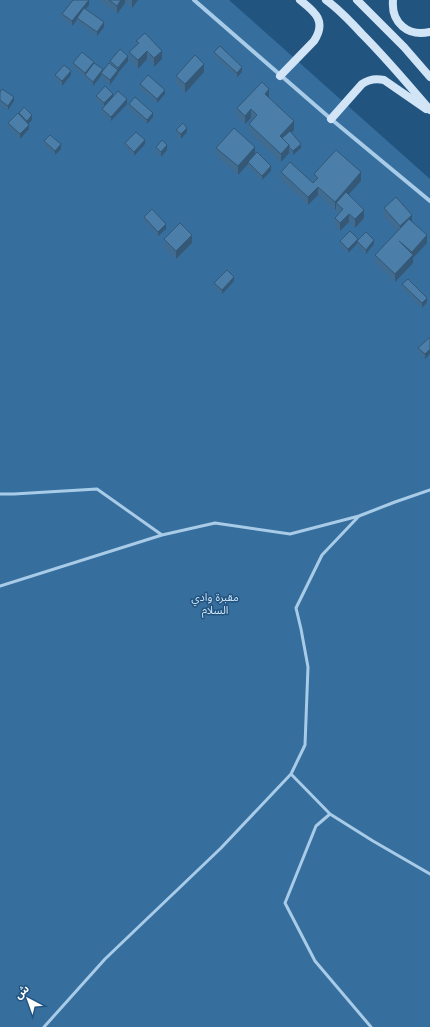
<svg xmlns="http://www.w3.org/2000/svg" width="430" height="1027" font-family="Quicksand,'Noto Sans Arabic',sans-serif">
<rect width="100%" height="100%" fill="#225480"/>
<path fill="#366e9e" d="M0,0H229L430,179V1027H0Z"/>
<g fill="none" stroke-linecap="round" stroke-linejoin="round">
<path stroke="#a8cbe7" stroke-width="3" d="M0,494H14L97,489L162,535
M0,586L162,535L215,523L290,534L359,516L395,502L430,490
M291,774L330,814L373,841L430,874
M330,814L316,826L285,903L315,961L371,1027
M44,1027L105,959L221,848L291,774L305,745L308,667L301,629L296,608L322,555L359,516"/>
<path stroke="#a8cbe7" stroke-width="4" d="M194,0L331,119L430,201"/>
<path stroke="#d2e5f6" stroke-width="8" d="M326,0C340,10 351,22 362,34C386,58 408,84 430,110
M357,0L404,47L430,77
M393,0C391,23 408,37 430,32
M280,76L314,41C327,21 315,12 300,0
M331,119L362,84C369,79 375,78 384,80L426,109"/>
</g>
<path fill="#406c91" d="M98,0H138L132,8L125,3L117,14Z
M89,5L85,9L104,27L97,36L77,22V20L72,26L62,18V14Z
M136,41L162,59L154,67L147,59L138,69L129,60V52L136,45Z
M214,52L242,72L237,77L214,56Z
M110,61H128L118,73V74L110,85L101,78V76L93,86L85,79V77L73,67V63L94,64L103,71L110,64Z
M204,72L185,93L176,84V76Z
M55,75H71L62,86L55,79Z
M140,84L165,94L157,103L140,89Z
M0,92L14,101L8,110L0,105Z
M96,96L113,97L127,104L111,121L102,113V109L104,107L96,100Z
M269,97V98L294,130L291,132L301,148L293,155L289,151V153L281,162L249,133V124L253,119L251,118L245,124L237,117V108Z
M129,104L153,117L147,124L129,109Z
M19,113L32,120L28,124L29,129L20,139L8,127V123L19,114Z
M176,130L187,132L181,139L176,134Z
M44,141L61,149L55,155L44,146Z
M125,143L145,144L134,156L125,147Z
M156,147L167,150L161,157L156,152Z
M216,148L255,154L271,171L262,180L248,167V164L238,175L216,156Z
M281,172L313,183L314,182V174L361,181L348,195L364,218L355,228L349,222L340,231L335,226V218L339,214L336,211V209L335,210L318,195L308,205L281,180Z
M384,208L427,243L413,258V263L395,282L375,263V255L397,231L384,217Z
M144,217L166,229L158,236L144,221Z
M164,239L192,243L176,259L164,248Z
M358,240L374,244L366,254L357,246V244L348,253L340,245V241Z
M234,281L222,294L214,287V283Z
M402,284L427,302L422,308L402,289Z
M430,337V354L425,359L418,352V348Z"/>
<path fill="#345876" d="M89,0V5L78,18H77V20L72,26V21Z
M121,0H125V3L117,14V6Z
M132,0H138L132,8Z
M104,22V27L97,36V32Z
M147,51V59L138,69V60Z
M162,51V59L154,67V58Z
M128,56V61L118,73V68Z
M94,62V66L85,75V77V73Z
M204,64V72L185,93V84Z
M242,67V72L237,77V73Z
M103,69V74L101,73V76L93,86V82Z
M118,70V74L110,85V80Z
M71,71V75L62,86V81Z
M269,89V97L265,103V94Z
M165,90V94L157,103V99Z
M113,94V99L104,108V103Z
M14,97V101L8,110V106Z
M127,99V104L111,121V117Z
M251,109V118L245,124V116Z
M153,113V117L147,124V120Z
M32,115V120L27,125V121Z
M294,121V130L284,140L280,136Z
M29,125V129L20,139V134Z
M187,128V132L181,139V134Z
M145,140V144L134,156V152Z
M61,144V149L55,155V151Z
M301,144V148L293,155V151Z
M167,145V150L161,157V152Z
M289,145V153L281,162V154Z
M255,147V155L248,162V164L238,175V166Z
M271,166V171L262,180V176Z
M361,172V181L339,205L336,203V209L335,210V202Z
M318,187V195L308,205V197Z
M364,210V218L355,228V219Z
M349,214V222L340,231V223Z
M412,215V223L400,234V226Z
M166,224V229L158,236V232Z
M192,235V243L176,259V251Z
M427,235V243L413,258V263L395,282V274L412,256V252Z
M358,239V242L357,241V244L348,253V249Z
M374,240V244L366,254V250Z
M234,277V281L222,294V290Z
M427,298V302L422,308V303Z
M430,349V354L425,359V354Z"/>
<path fill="#4b7ea9" stroke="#345876" d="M73,0H89L72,21L62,14Z
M109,0H121L117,6Z
M84,8L104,22L97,32L77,18Z
M145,33L162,51L154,58L147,51L138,60L129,52L139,43L136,41Z
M220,46L242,67L237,73L214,52Z
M120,49L128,56L118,68L110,61Z
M82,52L94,62L85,73L73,63Z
M195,55L204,64L185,84L176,76Z
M94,63L103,69L93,82L85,75Z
M109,63L118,70L110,80L101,73Z
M64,65L71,71L62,81L55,75Z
M148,75L165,90L157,99L140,84Z
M262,82L269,89L265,94L294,121L280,136L289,145L281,154L249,124L257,115L251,109L245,116L237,108Z
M105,86L113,94L104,103L96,96Z
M2,89L14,97L8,106L0,100V92Z
M118,91L127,99L111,117L102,109Z
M135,97L153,113L147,120L129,104Z
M24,107L32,115L27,121L19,113Z
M18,113L29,125L20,134L8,123Z
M183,123L187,128L181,134L176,130Z
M234,128L255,147L238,166L216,148Z
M290,131L301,144L293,151L289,147V145L282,138Z
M136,132L145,140L134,152L125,143Z
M50,135L61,144L55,151L44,141Z
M162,140L167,145L161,152L156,147Z
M336,150L361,172L335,202L318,187L308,197L281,172L290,162L313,183L318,178L314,174Z
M257,152L271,166L262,176L248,162Z
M346,192L364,210L355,219L349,214L340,223L335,218L343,209L336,203Z
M396,197L412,215L400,226L384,208Z
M152,209L166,224L158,232L144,217Z
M409,219L427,235L412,252L399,241L413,255L395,274L375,255Z
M180,223L192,235L176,251L164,239Z
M350,231L358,239L348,249L340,241Z
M366,232L374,240L366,250L357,241Z
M227,270L234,277L222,290L214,283Z
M408,279L427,298L422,303L402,284Z
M430,337V349L425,354L418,348Z"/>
<g text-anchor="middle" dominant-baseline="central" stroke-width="3" stroke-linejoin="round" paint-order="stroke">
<g font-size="11" fill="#cce3f6" stroke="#225480">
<text x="215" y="597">مقبرة وادي<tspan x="215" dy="13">السلام</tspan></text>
</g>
</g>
<g transform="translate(28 999) rotate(319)" stroke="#225480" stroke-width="3" paint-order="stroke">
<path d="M0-3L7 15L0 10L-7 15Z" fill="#ffffff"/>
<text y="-6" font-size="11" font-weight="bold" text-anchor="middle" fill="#ffffff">ش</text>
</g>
</svg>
